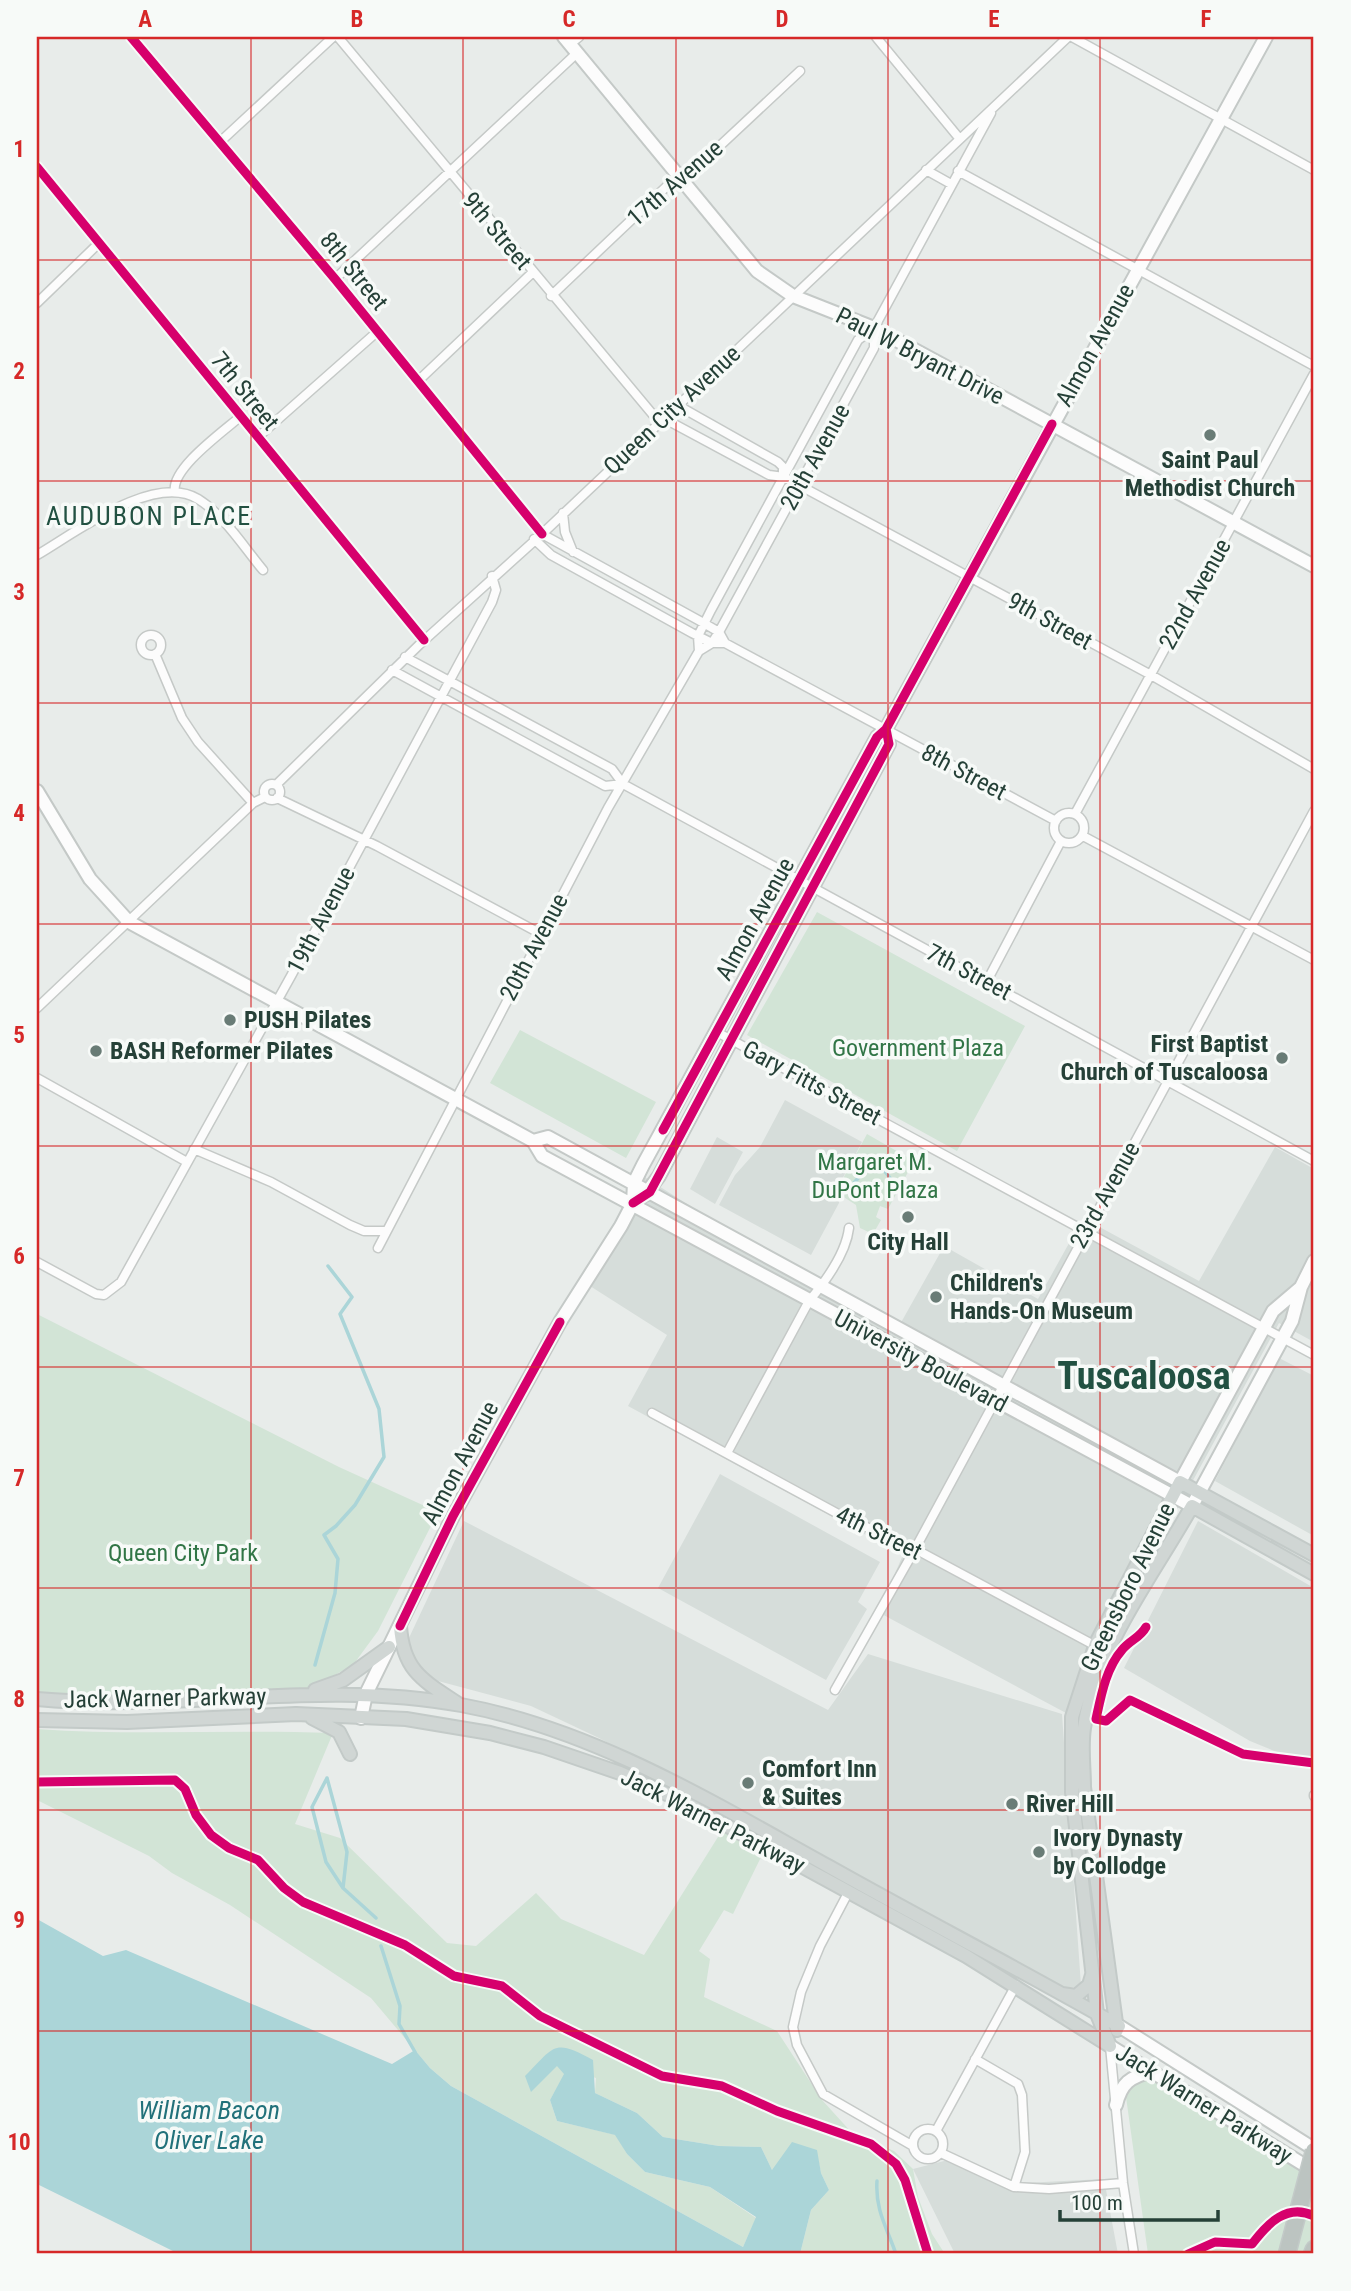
<svg xmlns="http://www.w3.org/2000/svg" width="1351" height="2291" font-family="'Roboto Condensed',sans-serif">
<rect width="100%" height="100%" fill="#e8ecea"/>
<path fill="#d6ddda" d="M785,1100L862,1142L839,1185V1203L811,1255L719,1205L735,1175L760,1147Z
M717,1137L743,1152L715,1204L690,1189Z
M1275,1147L1314,1169V1342L1279,1323L1066,1713L878,1612L903,1555L628,1406L667,1335L579,1279L643,1176L894,1335L944,1246L1038,1299L1083,1218L1199,1281Z
M1279,1358L1314,1376V1536L1215,1481Z
M720,1474L880,1562L858,1602L867,1609L826,1680L658,1588Z
M464,1521L828,1710L868,1654L1062,1714L1081,1986L1064,1989L599,1738L531,1706L438,1681L417,1667L408,1640Z
M1198,1521L1314,1588V1767L1250,1741L1124,1668Z
M948,2160L1024,2183L1104,2179L1118,2254H955L913,2169Z"/>
<path fill="#d2e4d6" d="M817,912L1025,1026L957,1151L747,1035Z
M520,1030L656,1102L626,1158L490,1083Z
M867,1134L914,1161L888,1209L880,1206L876,1217L881,1220L873,1234L860,1228L856,1205L839,1194V1186Z
M37,1314L339,1467L438,1512L378,1631L353,1665L300,1694L37,1699Z
M37,1729C135,1736 234,1729 333,1733L295,1824L340,1838L447,1943L476,1946L536,1893L561,1919L644,1955L728,1821L768,1843L733,1914L724,1910L699,1951L710,1959L704,1997L777,2031L822,2100L853,2134L894,2151L913,2169L918,2197L932,2234L945,2254H800L811,2210L829,2190L821,2173L816,2150L772,2170L761,2147L719,2146L663,2137L637,2113L595,2093L596,2078L557,2065L565,2074L550,2100L557,2121L616,2135L627,2154L645,2172L710,2187L756,2218L743,2247L451,2086L430,2068L371,1998L230,1905L172,1873L149,1856L37,1800Z
M1153,2078L1314,2176V2254H1148L1126,2097L1138,2079Z"/>
<path fill="#abd5d8" d="M37,1919L103,1956L126,1950L392,2064L415,2050L430,2068L451,2086L743,2247L756,2217L710,2187L645,2172L627,2154L615,2135L557,2121L550,2100L564,2074L557,2066L531,2092L525,2076C555,2046 553,2038 593,2060L595,2093L637,2113L663,2137L719,2146L761,2147L772,2170L792,2142L817,2150L821,2173L829,2190L811,2210L800,2254H179L37,2184Z"/>
<g fill="none" stroke-linecap="round" stroke-linejoin="round">
<path stroke="#abd5d8" stroke-width="3.5" d="M865,1172L873,1167L883,1169L890,1178
M853,1184L860,1176
M315,1665L335,1593L338,1559L324,1535L336,1526L355,1505L384,1457L379,1409L340,1314L352,1297L328,1266
M327,1778L312,1807L326,1862L343,1888L376,1918
M327,1778L347,1852L343,1888
M381,1946L400,2006L399,2024L415,2052
M877,2181C875,2210 887,2228 896,2254"/>
<defs>
<path id="street" d="M131,37L335,279L542,534L700,621L719,632L725,643
M338,37L659,422
M876,37L959,138
M1072,37L1314,170
M570,44L579,37
M221,141L333,37
M37,167L424,640
M926,170L951,184
M958,171L1314,366
M335,279L577,53
M551,296L666,187L694,170L800,71
M37,303L99,243
M418,381L532,273
M677,405L778,462L783,467V474
M663,418L769,475L784,477L1151,675L1314,769
M258,437L378,331
M175,492C170,469 224,431 241,416
M563,513L565,532L573,552
M534,539L551,555L692,633L712,643H725L1056,821
M37,555C75,533 154,472 198,499C224,515 243,546 263,570
M141 645a10 10 0 1 1 20 0a10 10 0 1 1-20 0Z
M699,651L698,636L711,610L858,340L874,328L991,113
M155,654L182,718L198,742L253,803
M405,657L612,769L623,784L647,797L1314,1161
M392,670L605,786L623,784
M264 792a8 8 0 1 1 16 0a8 8 0 1 1-16 0Z
M276,785L419,645L542,534L1068,37
M277,798L377,846L541,934
M1054 828a15 15 0 1 1 30 0a15 15 0 1 1-30 0Z
M1075,814L1314,374
M1083,836L1314,960
M987,981L1061,841
M37,1008L253,803L265,797
M715,1031L1314,1355
M37,1078L187,1162
M194,1149L271,1182L350,1225L364,1231H385
M378,1248L608,808L699,651L712,643L719,632L874,348V328
M37,1262L96,1294L104,1295L121,1282L291,976L492,602L496,590L492,576
M652,1413L842,1516L915,1549L1107,1652
M727,1453L809,1301C825,1282 846,1254 849,1228
M835,1690L915,1549L1314,811
M1314,1796V1795
M849,1891L820,1946L801,1992L793,2027L797,2045L823,2094L913,2146
M1110,2046L1123,2183L1134,2254
M975,2059L1018,2084L1022,2095L1025,2152L1014,2187
M913 2144a15 15 0 1 1 30 0a15 15 0 1 1-30 0Z
M936,2131L1016,1985
M941,2153L1014,2187L1049,2189L1123,2183"/>
<path id="secondary" d="M564,37L757,271L793,296L874,328L1314,566
M37,791L90,879L129,922L533,1141L542,1156L1192,1506L1292,1321L1301,1287L1314,1261
M533,1141L548,1137L1180,1482L1273,1311L1300,1288
M645,1195L659,1176L889,744L886,729
M361,1718L366,1694L453,1516L560,1322L621,1226L633,1203L634,1183L643,1165L877,737L886,729L1266,37
M1119,2026L1314,2149
M1110,2046L1314,2171
M1116,2105C1121,2083 1130,2077 1152,2071"/>
<path id="primary" d="M400,1626C403,1670 422,1680 457,1703
M315,1690L343,1680L389,1647
M37,1699C178,1712 320,1679 461,1705C593,1729 712,1802 828,1866C924,1920 1023,1971 1119,2026
M312,1718L339,1732L350,1754
M37,1720L127,1722L296,1714L406,1719L490,1733L544,1747L620,1773L680,1800L966,1956L1110,2046
M1062,1994L1076,1996L1089,1985L1092,1975
M1117,2030L1084,1787C1084,1767 1081,1747 1084,1728C1096,1647 1153,1576 1192,1506L1314,1574
M1110,2046L1097,2014L1072,1792V1717L1096,1643L1180,1482L1314,1555"/>
<path id="highway" d="M1312,2254L1314,2249"/>
</defs>
<use href="#street" stroke="#c5c9c7" stroke-width="11"/>
<use href="#secondary" stroke="#c4c9c7" stroke-width="16"/>
<use href="#primary" stroke="#c3cac8" stroke-width="16"/>
<use href="#highway" stroke="#c3cac8" stroke-width="19"/>
<use href="#street" stroke="#fcfcfc" stroke-width="8"/>
<use href="#secondary" stroke="#fcfcfc" stroke-width="12"/>
<use href="#primary" stroke="#d0d6d4" stroke-width="12"/>
<use href="#highway" stroke="#bcc4c1" stroke-width="16"/>
<defs>
<path id="highway-bridge" d="M1287,2254L1314,2151"/>
</defs>
<use href="#highway-bridge" stroke="#c3cac8" stroke-width="19" stroke-linecap="butt"/>
<use href="#highway-bridge" stroke="#bcc4c1" stroke-width="16"/>
<defs>
<path id="cycleway" d="M131,37L335,279L542,534
M37,167L424,640
M663,1130L877,737L886,729L1052,424
M633,1203L650,1192L889,744L886,729
M400,1626L453,1516L560,1322
M1146,1627C1140,1638 1130,1640 1122,1650C1106,1668 1101,1696 1096,1719L1106,1721L1130,1700L1243,1754L1314,1763
M37,1782L175,1780L185,1789L196,1815L211,1835L229,1848L258,1860L284,1888L303,1902L405,1945L454,1976L502,1986L540,2016L662,2076L722,2086L777,2111L871,2144L896,2164L905,2180L928,2254
M1188,2254L1215,2242L1252,2244C1268,2223 1287,2203 1314,2216"/>
</defs>
<use href="#cycleway" stroke="#f7faf8" stroke-width="13"/>
<use href="#cycleway" stroke="#d6006c" stroke-width="9"/>
</g>
<path fill="none" stroke="#d62828" stroke-width="2" stroke-opacity="0.55" d="M251,37V2254M463,37V2254M676,37V2254M888,37V2254M1100,37V2254M37,260H1314M37,481H1314M37,703H1314M37,924H1314M37,1146H1314M37,1367H1314M37,1588H1314M37,1810H1314M37,2031H1314"/>
<g fill="#697c76" stroke="#f7faf8" stroke-width="2.5">
<circle cx="1210" cy="435" r="7"/>
<circle cx="230" cy="1020" r="7"/>
<circle cx="96" cy="1051" r="7"/>
<circle cx="1282" cy="1058" r="7"/>
<circle cx="908" cy="1217" r="7"/>
<circle cx="936" cy="1297" r="7"/>
<circle cx="748" cy="1783" r="7"/>
<circle cx="1012" cy="1804" r="7"/>
<circle cx="1039" cy="1852" r="7"/>
</g>
<g text-anchor="middle" dominant-baseline="central" stroke-width="7" stroke-linejoin="round" paint-order="stroke">
<g font-size="24" fill="#254037" stroke="#f7faf8">
<text transform="translate(675 183) rotate(-41)">17th Avenue</text>
<text transform="translate(497 231) rotate(50)">9th Street</text>
<text transform="translate(354 271) rotate(51)">8th Street</text>
<text transform="translate(1095 345) rotate(-61)">Almon Avenue</text>
<text transform="translate(920 356) rotate(27)">Paul W Bryant Drive</text>
<text transform="translate(245 391) rotate(51)">7th Street</text>
<text transform="translate(672 410) rotate(-43)">Queen City Avenue</text>
<text transform="translate(815 457) rotate(-61)">20th Avenue</text>
<text transform="translate(1195 594) rotate(-61)">22nd Avenue</text>
<text transform="translate(1050 621) rotate(29)">9th Street</text>
<text transform="translate(964 772) rotate(28)">8th Street</text>
<text transform="translate(755 919) rotate(-61)">Almon Avenue</text>
<text transform="translate(321 920) rotate(-62)">19th Avenue</text>
<text transform="translate(534 947) rotate(-62)">20th Avenue</text>
<text transform="translate(969 972) rotate(28)">7th Street</text>
<text transform="translate(812 1083) rotate(28)">Gary Fitts Street</text>
<text transform="translate(1105 1195) rotate(-61)">23rd Avenue</text>
<text transform="translate(921 1361) rotate(28)">University Boulevard</text>
<text transform="translate(460 1463) rotate(-62)">Almon Avenue</text>
<text transform="translate(879 1533) rotate(26)">4th Street</text>
<text transform="translate(1128 1587) rotate(-64)">Greensboro Avenue</text>
<text transform="translate(165 1698) rotate(-1)">Jack Warner Parkway</text>
<text transform="translate(713 1821) rotate(27)">Jack Warner Parkway</text>
<text transform="translate(1204 2104) rotate(32)">Jack Warner Parkway</text>
</g>
<g font-size="24" font-weight="bold" fill="#254037" stroke="#f7faf8" text-anchor="start">
<text x="1210" y="460" text-anchor="middle">Saint Paul<tspan x="1210" dy="28">Methodist Church</tspan></text>
<text x="244" y="1020">PUSH Pilates</text>
<text x="1268" y="1044" text-anchor="end">First Baptist<tspan x="1268" dy="28">Church of Tuscaloosa</tspan></text>
<text x="110" y="1051">BASH Reformer Pilates</text>
<text x="908" y="1242" text-anchor="middle">City Hall</text>
<text x="950" y="1283">Children's<tspan x="950" dy="28">Hands-On Museum</tspan></text>
<text x="762" y="1769">Comfort Inn<tspan x="762" dy="28">&amp; Suites</tspan></text>
<text x="1026" y="1804">River Hill</text>
<text x="1053" y="1838">Ivory Dynasty<tspan x="1053" dy="28">by Collodge</tspan></text>
</g>
<g font-size="24" fill="#317546" stroke="#f7faf8">
<text x="918" y="1048">Government Plaza</text>
<text x="875" y="1162">Margaret M.<tspan x="875" dy="28">DuPont Plaza</tspan></text>
<text x="183" y="1553">Queen City Park</text>
</g>
<g font-size="26" letter-spacing="2" fill="#225142" stroke="#f7faf8">
<text x="149" y="516">AUDUBON PLACE</text>
</g>
<g font-size="26" font-style="italic" fill="#21717a" stroke="#f7faf8">
<text x="209" y="2110">William Bacon<tspan x="209" dy="30">Oliver Lake</tspan></text>
</g>
<g font-size="38" font-weight="bold" fill="#225142" stroke="#f7faf8">
<text x="1144" y="1376">Tuscaloosa</text>
</g>
</g>
<rect width="1351" height="2291" fill="none" stroke="#f7faf8" stroke-width="77"/>
<path d="M1060 2210v10h158v-10" fill="none" stroke="#254037" stroke-width="3.5"/>
<text x="1071" y="2210" font-size="21" fill="#254037" stroke="#f7faf8" stroke-width="5" paint-order="stroke">100 m</text>
<rect x="38" y="38" width="1274" height="2214" fill="none" stroke="#d62828" stroke-width="2.5"/>
<g font-size="23" text-anchor="middle" font-weight="bold" fill="#d62828">
<text x="145" y="27">A</text>
<text x="357" y="27">B</text>
<text x="569" y="27">C</text>
<text x="782" y="27">D</text>
<text x="994" y="27">E</text>
<text x="1206" y="27">F</text>
<text x="19" y="157">1</text>
<text x="19" y="379">2</text>
<text x="19" y="600">3</text>
<text x="19" y="821">4</text>
<text x="19" y="1043">5</text>
<text x="19" y="1264">6</text>
<text x="19" y="1486">7</text>
<text x="19" y="1707">8</text>
<text x="19" y="1928">9</text>
<text x="19" y="2150">10</text>
</g>
</svg>
